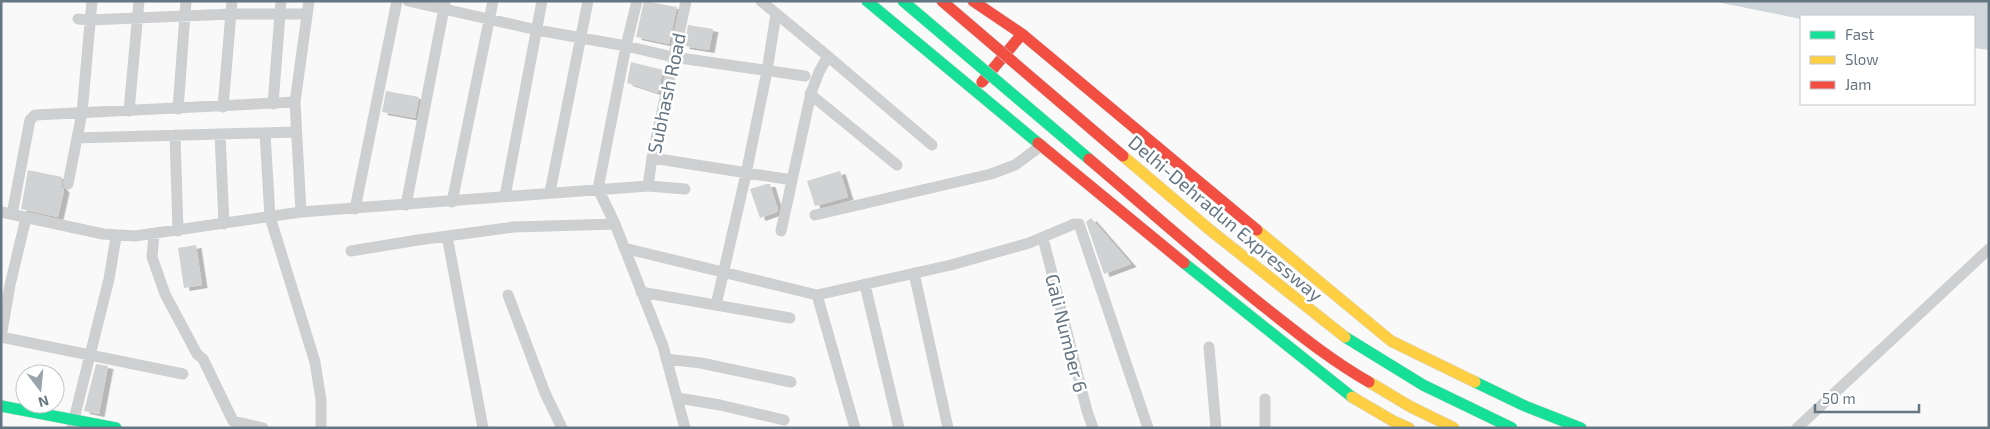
<svg xmlns="http://www.w3.org/2000/svg" width="1990" height="429" font-family="'Exo 2',sans-serif">
<defs>
<filter id="shadow"><feDropShadow dx="5.5" dy="3" stdDeviation="0" flood-color="#0004"/></filter>
</defs>
<rect width="100%" height="100%" fill="#f9f9f9"/>
<path fill="#ced6d9" d="M1712,1H1989V50L1974,48V16H1801V19Z"/>
<path fill="#d0d2d3" filter="url(#shadow)" d="M644,1L677,7L669,44L636,37Z
M688,25L713,29L709,50L684,46Z
M631,62L663,70L658,93L627,83Z
M386,91L419,97L415,118L382,112Z
M28,170L62,177L61,186L64,190L58,217L21,209Z
M840,171L848,197L815,206L807,181Z
M766,184H770L778,210L777,212L760,218L750,189Z
M1091,218L1131,264L1104,274L1086,222Z
M196,245L202,285L184,288L178,248Z
M96,364L108,366L99,414L84,411Z"/>
<g fill="none" stroke-linecap="round" stroke-linejoin="round">
<defs>
<path id="fast" d="M867,1L1038,143
M1184,263L1352,397
M1475,382L1525,406L1581,428
M1,406L116,428"/>
<path id="slow" d="M1257,230L1391,341L1475,382
M1352,397L1393,421L1409,428"/>
<path id="jam" d="M973,1L1022,34L1257,230
M982,82L1022,34
M1038,143L1184,263"/>
</defs>
<use href="#fast" stroke="#d5d6d7" stroke-width="12"/>
<use href="#slow" stroke="#d5d6d7" stroke-width="12"/>
<use href="#jam" stroke="#d5d6d7" stroke-width="12"/>
<path stroke="#cecfd0" stroke-width="11" d="M408,1L537,30L626,46L673,57L805,76
M637,1L626,46L598,189L615,224L663,346L685,428
M761,1L824,53L932,145
M78,19L90,20L231,14H307
M810,94L897,165
M273,104L281,1
M223,107L232,1
M178,109L186,1
M129,111L139,1
M265,133L270,217L315,362L321,400V428
M220,134L224,224
M175,135L178,231
M77,138L295,132
M652,158L792,180
M68,184L82,113L92,1
M648,186L652,158L686,1
M550,192L588,1
M505,196L542,1
M452,202L493,1
M406,205L445,3
M355,209L397,1
M1,212L103,234L135,236L301,212L648,186L685,189
M301,212L295,102L309,1
M12,214L30,120L35,115L295,102
M815,215L991,174L1015,165L1042,145
M781,231L811,93L819,72L828,56
M154,235L152,257L165,294L197,354L203,359L233,421L263,428
M447,236L483,428
M1043,238L1087,411L1093,428
M624,248L817,295L951,265L1029,243L1074,224H1079L1148,428
M351,251L418,240L514,227L615,224
M914,273L948,428
M865,285L899,428
M641,292L790,318
M508,295L545,393L562,428
M817,295L855,428
M716,305L746,174L767,71L776,14
M1,337L183,374
M1,337L10,285L26,218
M1209,347L1216,428
M666,359L701,363L791,382
M678,398L720,405L784,420
M72,427L109,279L116,237
M1265,428V399
M1797,428L1989,249"/>
<use href="#fast" stroke="#16e098" stroke-width="11"/>
<use href="#slow" stroke="#ffcf43" stroke-width="11"/>
<use href="#jam" stroke="#f24e42" stroke-width="11"/>
<defs>
<path id="fast-bridge" d="M903,1L1089,159
M1345,337L1423,385L1512,428"/>
<path id="slow-bridge" d="M1123,156L1210,230L1345,337
M1369,382L1411,407L1454,428"/>
<path id="jam-bridge" d="M942,1L1123,156
M1089,159C1148,209 1206,261 1267,309C1300,335 1332,361 1369,382"/>
</defs>
<use href="#fast-bridge" stroke="#d5d6d6" stroke-width="12" stroke-linecap="butt"/>
<use href="#slow-bridge" stroke="#d5d6d6" stroke-width="12" stroke-linecap="butt"/>
<use href="#jam-bridge" stroke="#d5d6d6" stroke-width="12" stroke-linecap="butt"/>
<use href="#fast-bridge" stroke="#16e098" stroke-width="11"/>
<use href="#slow-bridge" stroke="#ffcf43" stroke-width="11"/>
<use href="#jam-bridge" stroke="#f24e42" stroke-width="11"/>
</g>
<g text-anchor="middle" dominant-baseline="central" stroke-width="5" stroke-linejoin="round" paint-order="stroke">
<g font-size="19" fill="#657683" stroke="#fff">
<text transform="translate(666 93) rotate(-78)">Subhash Road</text>
<text transform="translate(1226 218) rotate(40)">Delhi-Dehradun Expressway</text>
<text transform="translate(1067 333) rotate(76)">Gali Number 6</text>
</g>
</g>
<rect width="1990" height="429" fill="none" stroke="#657683" stroke-width="5"/>
<rect x="1800" y="15" width="175" height="90" fill="#ffffff" stroke="#c1c8cd"/>
<rect x="1810" y="31" width="25" height="8" fill="#16e098" stroke="#c1c8cd"/>
<text x="1845" y="40" font-size="15" fill="#657683">Fast</text>
<rect x="1810" y="56" width="25" height="8" fill="#ffcf43" stroke="#c1c8cd"/>
<text x="1845" y="65" font-size="15" fill="#657683">Slow</text>
<rect x="1810" y="81" width="25" height="8" fill="#f24e42" stroke="#c1c8cd"/>
<text x="1845" y="90" font-size="15" fill="#657683">Jam</text>
<g transform="translate(40 389) rotate(164)"><circle r="24" fill="#ffffff" stroke="#c1c8cd"/>
<path d="M0-4L9 19L0 12L-9 19Z" fill="#99a4ac"/>
<text y="-8" font-size="14" font-weight="bold" text-anchor="middle" fill="#657683">N</text>
</g>
<path d="M1815 404v8h104v-8" fill="none" stroke="#657683" stroke-width="2.5"/>
<text x="1822" y="404" font-size="15" fill="#657683" stroke="#ffffff" stroke-width="4" paint-order="stroke">50 m</text>
</svg>
